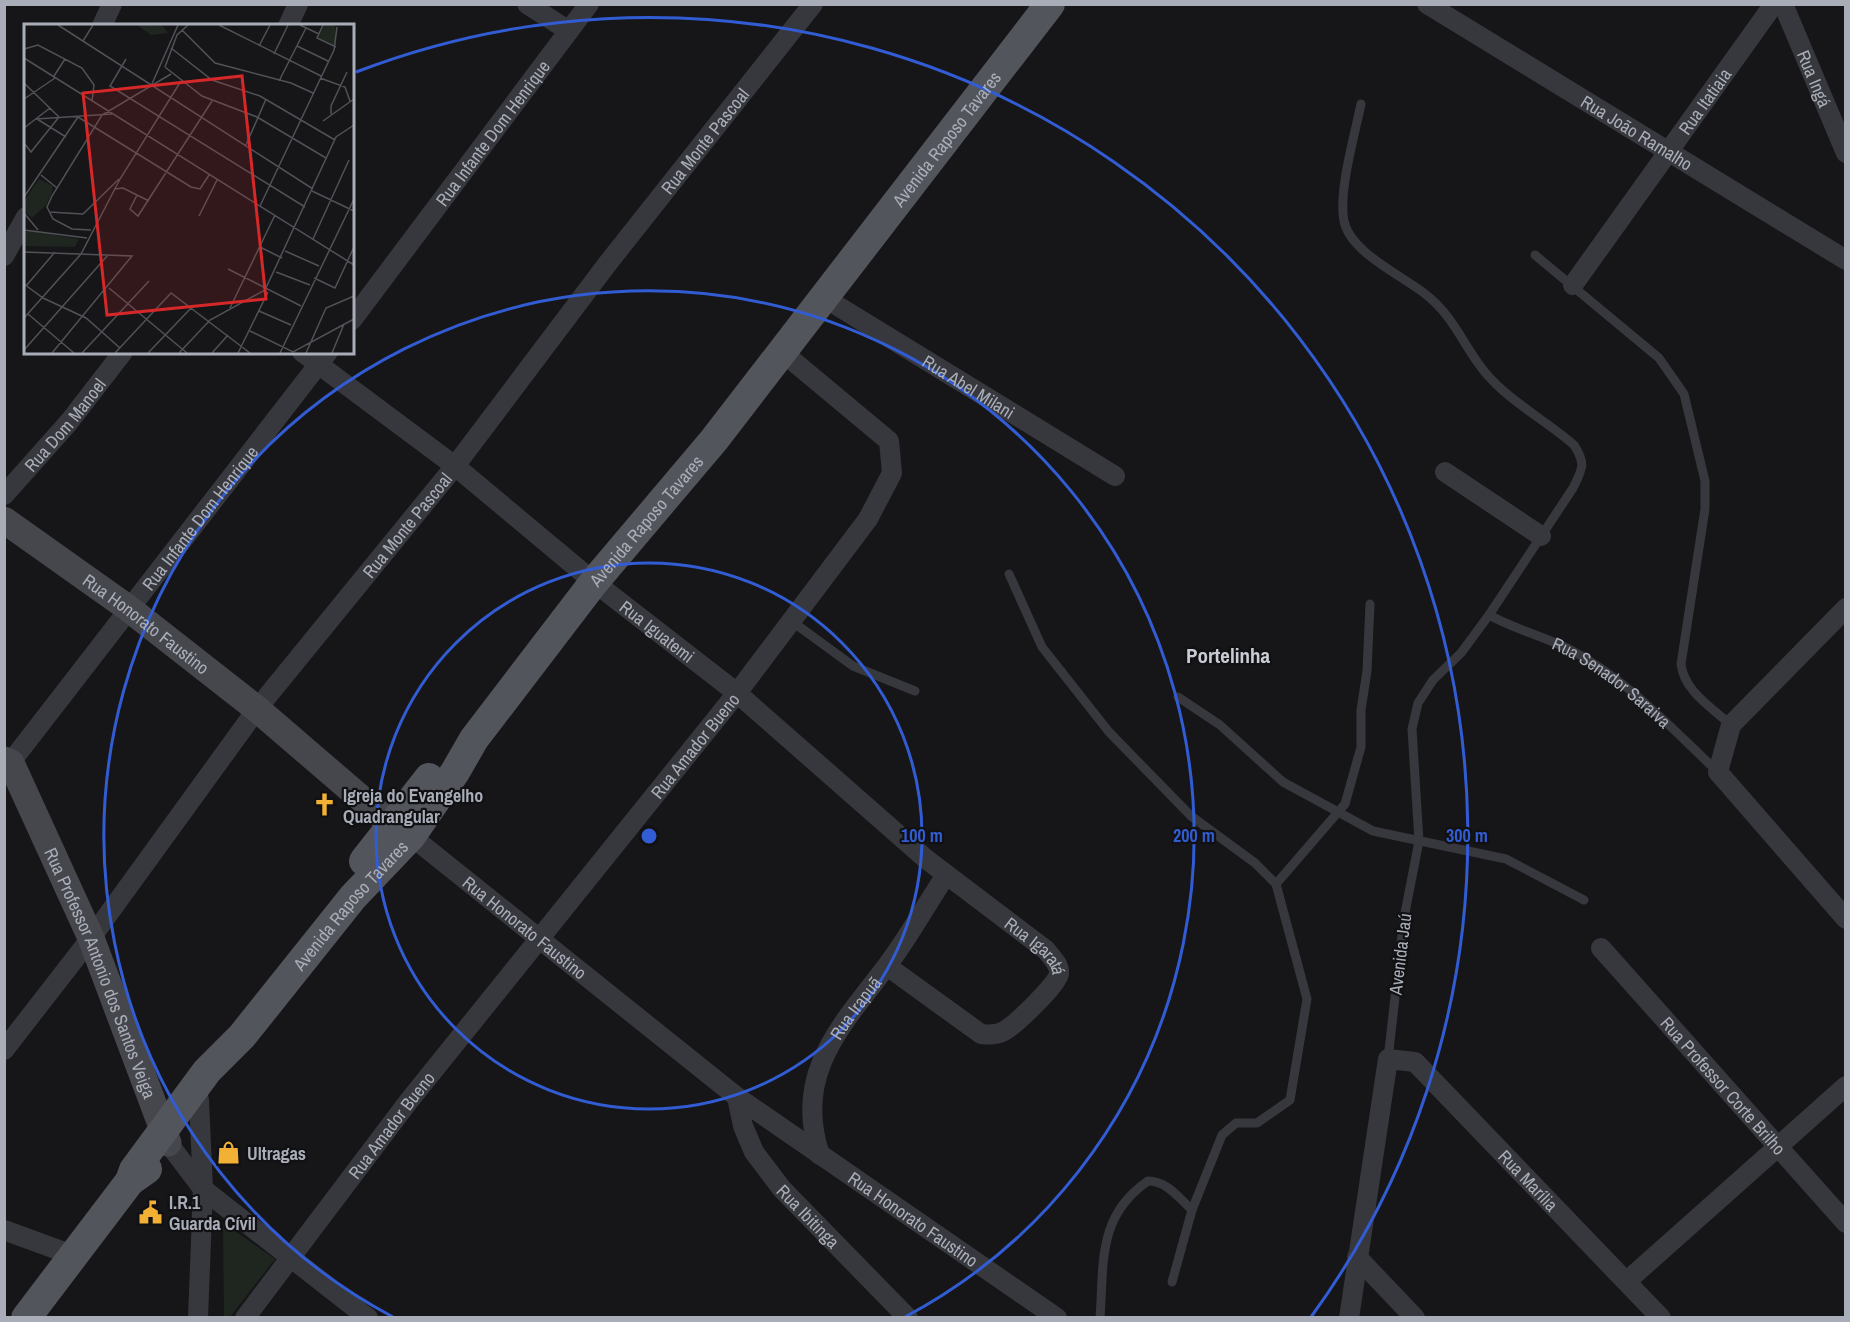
<svg xmlns="http://www.w3.org/2000/svg" width="1850" height="1322" font-family="'Archivo Narrow',sans-serif">
<rect width="100%" height="100%" fill="#161618"/>
<path fill="#1e261f" d="M223,1223L275,1259L230,1317H224Z"/>
<g fill="none" stroke-linecap="round" stroke-linejoin="round">
<g stroke="#37383d" stroke-width="9">
<path d="M1361,104C1355,134 1338,192 1344,221C1350,252 1401,275 1424,293C1457,318 1465,352 1491,379C1514,404 1548,422 1574,445C1586,464 1583,468 1573,488L1489,615L1461,653L1433,680L1418,703L1412,729L1419,841L1404,918L1388,1059"/>
<path d="M1535,255L1659,358L1684,394L1705,481V509L1681,664C1684,691 1711,707 1731,725"/>
<path d="M1009,574L1042,647L1109,732L1191,816L1255,863L1276,884L1307,999L1290,1100L1257,1123H1236L1222,1135L1192,1210L1172,1282"/>
<path id="s1" d="M1489,615C1514,629 1543,636 1569,649C1627,679 1671,728 1718,772"/>
<path d="M790,620L853,666L915,691"/>
<path d="M1178,697L1220,725L1283,782L1373,831L1506,859L1584,900"/>
<path d="M1276,884L1345,804L1361,747V710L1367,671L1370,604"/>
<path d="M1100,1318C1104,1263 1097,1216 1148,1181C1167,1181 1179,1198 1192,1210"/>
</g>
<g stroke="#37383d" stroke-width="20">
<path d="M527,4L569,31"/>
<path id="s2" d="M1427,4L1846,260"/>
<path id="s3" d="M1783,4L1846,153"/>
<path d="M102,26L112,4"/>
<path d="M288,26L298,4"/>
<path d="M4,256L26,217"/>
<path id="s4" d="M1573,285L1774,4"/>
<path id="s5" d="M823,297L1115,476"/>
<path id="s6" d="M352,320L589,4"/>
<path id="s7" d="M302,352L455,466L594,582L737,693L926,859L1046,950C1051,957 1060,964 1059,974C1057,985 1014,1026 1004,1031C997,1035 989,1035 981,1034L887,966"/>
<path d="M1445,472L1541,536"/>
<path id="s8" d="M4,495L69,422L123,352"/>
<path d="M1846,608L1731,725L1718,772L1846,919"/>
<path id="s9" d="M4,771L328,352"/>
<path id="s10" d="M411,836L737,1097L1057,1318"/>
<path id="s11" d="M1601,948L1846,1223"/>
<path id="s12" d="M4,1050L91,938L257,709L455,466L608,263L813,4"/>
<path id="s13" d="M737,1097L743,1126L754,1152L782,1189L908,1318"/>
<path d="M168,1143L203,1189L368,1318"/>
<path id="s14" d="M820,1155C793,1075 840,1027 886,967C908,938 926,905 946,875"/>
<path d="M4,1230L75,1256"/>
<path d="M1357,1257L1415,1318"/>
<path d="M1627,1281L1846,1086"/>
<path d="M198,1318L203,1189L199,1100"/>
<path id="s15" d="M245,1318L408,1102L737,693L868,519L892,473L889,441L781,351"/>
<path id="s16" d="M1349,1318L1388,1059L1415,1062L1661,1318"/>
</g>
<g stroke="#45474d" stroke-width="27">
<path id="s17" d="M4,520L128,608L257,709L392,825L410,836"/>
<path id="s18" d="M4,760L11,763L91,938L168,1143"/>
</g>
<g stroke="#53555c" stroke-width="30">
<path d="M364,861L429,778"/>
<path id="s19" d="M130,1181L134,1170L207,1071L242,1036L353,897L411,836L455,772L474,739L594,582L714,440L1050,4"/>
<path d="M26,1318L130,1181L147,1169"/>
</g>
</g>
<g fill="none" stroke="#325cd3" stroke-width="3">
<circle cx="649" cy="836" r="273"/>
<path d="M393 1317A545 545 0 1 1 905 1317"/>
<path d="M356 72A818 818 0 0 1 1311 1317"/>
</g>
<defs>
<symbol id="church-bare" viewBox="-9 -9 18 18"><path d="M-1.2-6h2.4v3.5h3.3v2.4h-3.3V6h-2.4V-.1h-3.3v-2.4h3.3Z" fill="#f2b134" stroke="#111113" stroke-width="2.5" paint-order="stroke"/></symbol>
<symbol id="shop-bare" viewBox="-9 -9 18 18"><path d="M-5-2.5h2.3a2.7 3.5 0 0 1 5.4 0H5L5.5 6h-11ZM-1.5-2.5h3a1.5 2.3 0 0 0-3 0Z" fill="#f2b134" stroke="#111113" stroke-width="2.5" paint-order="stroke"/></symbol>
<symbol id="civic-bare" viewBox="-9 -9 18 18"><path d="M-.6-6.5H3V-4.5H.6V-3L4-1V1h2V6H-6V1h2V-1L-.6-3ZM-1.2 2.5V6h2.4V2.5Z" fill="#f2b134" stroke="#111113" stroke-width="2.5" paint-order="stroke"/></symbol>
</defs>
<g fill-rule="evenodd">
<use href="#church-bare" x="308" y="788" width="33" height="33"/>
<use href="#shop-bare" x="212" y="1136" width="33" height="33"/>
<use href="#civic-bare" x="134" y="1196" width="33" height="33"/>
</g>
<g text-anchor="middle" dominant-baseline="central" stroke-width="4.5" stroke-linejoin="round" paint-order="stroke">
<g font-size="18" fill="#a8adb8" stroke="#111113">
<text stroke="none"><textPath href="#s3" startOffset="81">Rua Ingá</textPath></text>
<text stroke="none"><textPath href="#s4" startOffset="226">Rua Itatiaia</textPath></text>
<text stroke="none"><textPath href="#s2" startOffset="246">Rua João Ramalho</textPath></text>
<text stroke="none"><textPath href="#s6" startOffset="234">Rua Infante Dom Henrique</textPath></text>
<text stroke="none"><textPath href="#s19" startOffset="1326">Avenida Raposo Tavares</textPath></text>
<text stroke="none"><textPath href="#s12" startOffset="1148">Rua Monte Pascoal</textPath></text>
<text stroke="none"><textPath href="#s5" startOffset="171">Rua Abel Milani</textPath></text>
<text stroke="none"><textPath href="#s8" startOffset="93">Rua Dom Manoel</textPath></text>
<text stroke="none"><textPath href="#s9" startOffset="320">Rua Infante Dom Henrique</textPath></text>
<text stroke="none"><textPath href="#s19" startOffset="840">Avenida Raposo Tavares</textPath></text>
<text stroke="none"><textPath href="#s12" startOffset="662">Rua Monte Pascoal</textPath></text>
<text stroke="none"><textPath href="#s17" startOffset="176">Rua Honorato Faustino</textPath></text>
<text stroke="none"><textPath href="#s7" startOffset="452">Rua Iguatemi</textPath></text>
<text stroke="none"><textPath href="#s1" startOffset="141">Rua Senador Saraiva</textPath></text>
<text stroke="none"><textPath href="#s15" startOffset="728">Rua Amador Bueno</textPath></text>
<text stroke="none"><textPath href="#s19" startOffset="354">Avenida Raposo Tavares</textPath></text>
<text stroke="none"><textPath href="#s10" startOffset="146">Rua Honorato Faustino</textPath></text>
<text stroke="none"><textPath href="#s7" startOffset="945">Rua Igaratá</textPath></text>
<text transform="translate(1400 954) rotate(-83)">Avenida Jaú</text>
<text stroke="none"><textPath href="#s18" startOffset="236">Rua Professor Antonio dos Santos Veiga</textPath></text>
<text stroke="none"><textPath href="#s14" startOffset="159">Rua Irapuã</textPath></text>
<text stroke="none"><textPath href="#s11" startOffset="184">Rua Professor Corte Brilho</textPath></text>
<text stroke="none"><textPath href="#s15" startOffset="242">Rua Amador Bueno</textPath></text>
<text stroke="none"><textPath href="#s16" startOffset="453">Rua Marília</textPath></text>
<text stroke="none"><textPath href="#s13" startOffset="142">Rua Ibitinga</textPath></text>
<text stroke="none"><textPath href="#s10" startOffset="632">Rua Honorato Faustino</textPath></text>
</g>
<g font-size="18" font-weight="bold" fill="#a8adb8" stroke="#111113" text-anchor="start">
<text x="343" y="795">Igreja do Evangelho<tspan x="343" dy="21">Quadrangular</tspan></text>
<text x="247" y="1153">Ultragas</text>
<text x="169" y="1202">I.R.1<tspan x="169" dy="21">Guarda Cívil</tspan></text>
</g>
<g font-size="21" font-weight="bold" fill="#c9ccd4" stroke="#111113">
<text x="1228" y="655">Portelinha</text>
</g>
</g>
<g transform="translate(24 24)">
<rect width="330" height="330" fill="#161618"/>
<path d="M113,1H138L144,9L127,11ZM300,1H311L312,22L294,14ZM15,155L29,162L28,169L22,181L8,194L0,187V177ZM0,208L7,207L55,215L51,223L0,222Z" fill="#1e261f"/>
<path fill="none" stroke="#505258" stroke-width="1.5" d="M34,1L289,165M195,1L297,52M276,1L295,10M299,1L293,14L312,23M158,6L191,39L267,59L289,69M59,17L69,1M235,22L246,1M273,22L304,37M147,24L188,56L236,72L311,116M0,25L14,21L58,44L70,61L68,77M250,30L264,1M0,34L330,241M102,35L86,62L281,183M141,43L178,72L233,93L302,134M141,43L153,11L164,1M30,52L41,35M296,54L321,63L326,77M255,57L282,4M0,59L35,93M127,62L154,1M0,75L31,54M307,90V82L323,48M54,93L167,163L176,165L185,151M12,95L88,90M13,95L42,113M299,97L330,75M0,104L26,84M0,119L7,128L35,93M222,121L242,75M17,151L33,164M90,165L99,164L125,177M288,167L330,187M113,171L106,185L114,192L188,77M0,173L54,93M236,182L310,26L313,3M25,188L59,190L95,155M0,189L14,206M175,192L193,156M0,206L63,214M67,206L48,205L29,195L23,183L28,172L78,91L147,50M289,215L325,136M236,223L258,234M261,227L295,242M0,228L108,232L28,329M204,245L277,282M252,248L286,261M290,254L311,264L330,223M0,260L19,274L62,294L96,324M2,262L31,228M85,264L163,329M206,284L251,191M235,287L267,301M4,290L50,329M0,294L57,230L96,155L157,57M226,307L269,328L330,295M0,326L84,231M58,329L125,257M91,329L147,269L226,329M124,329L169,282M155,329L186,296L241,266L312,113L330,101M188,329L204,311M214,329L244,268M256,329L330,175M282,329L302,284L330,272M308,329L320,300"/>
<path fill="#d62828" fill-opacity="0.15" stroke="#d62828" stroke-width="3" d="M218,52L242,275L83,291L59,69Z"/>
<rect width="330" height="330" fill="none" stroke="#a8adb8" stroke-width="3"/>
</g>
<circle cx="649" cy="836" r="9" fill="#325cd3" stroke="#111113" stroke-width="3"/>
<g font-size="18" text-anchor="middle" font-weight="bold" fill="#325cd3" stroke="#111113" stroke-width="4.5" stroke-linejoin="round" paint-order="stroke">
<text x="922" y="842">100 m</text>
<text x="1194" y="842">200 m</text>
<text x="1467" y="842">300 m</text>
</g>
<rect width="1850" height="1322" fill="none" stroke="#a8adb8" stroke-width="12"/>
</svg>
